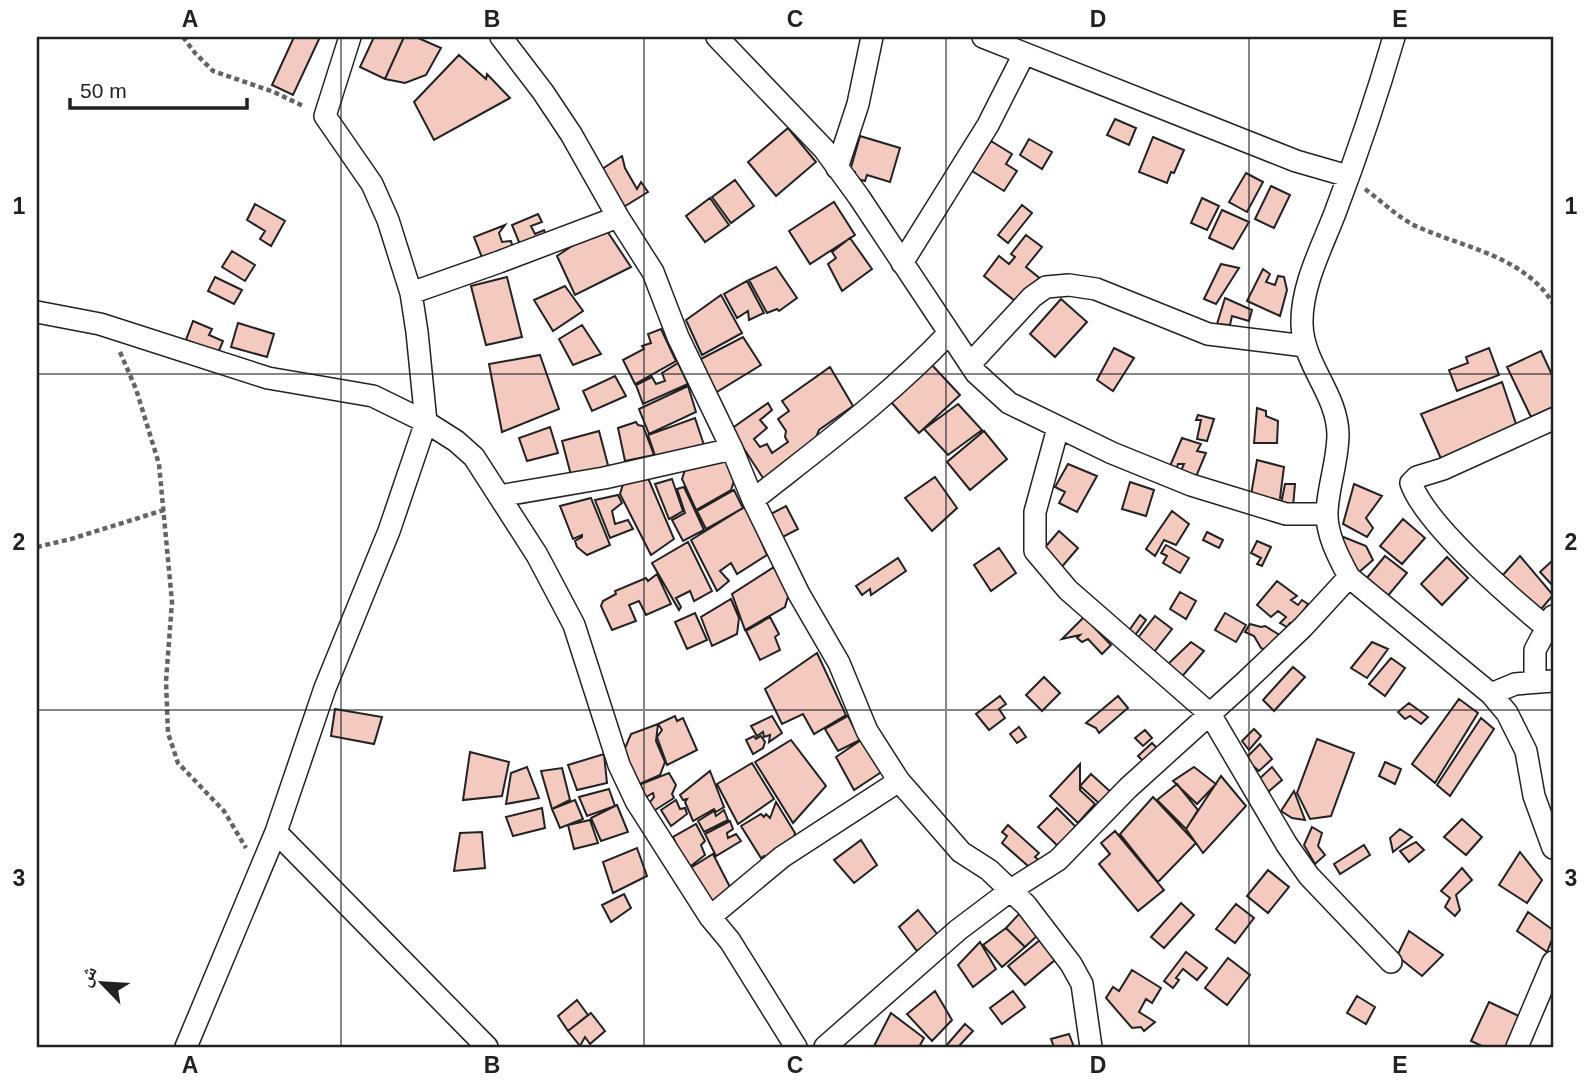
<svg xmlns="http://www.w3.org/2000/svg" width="1590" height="1084" font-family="Arial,'Noto Naskh Arabic',sans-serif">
<rect width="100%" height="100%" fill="#fff"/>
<path fill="#f3c9c0" stroke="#222" stroke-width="2" d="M294,37H320L293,95L272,85Z
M374,37H404L385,79L360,67Z
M404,37H416L441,48L426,75L405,83L385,79Z
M459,55L486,79L487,74L510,98L434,140L414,102Z
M1115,119L1136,128L1129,145L1107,135Z
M788,128L816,162L776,196L748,162Z
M860,136L900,148L890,182L867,175L865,181L854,178L855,172L850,171Z
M1153,137L1184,150L1174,173L1171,172L1167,183L1139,172Z
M1029,139L1052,152L1042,169L1020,155Z
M991,141L1012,154L1006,164L1017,171L1004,191L972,171Z
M622,156L625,168L637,189L641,182L648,192L622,208L599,171Z
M1246,173L1263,182L1247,212L1229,202Z
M735,180L754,206L731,223L712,197Z
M1271,186L1290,195L1274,228L1255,219Z
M710,198L729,225L705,242L686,216Z
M1202,198L1219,206L1207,230L1191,223Z
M834,202L855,235L810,264L789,231Z
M255,204L285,221L271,246L260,239L265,231L247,220Z
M1022,205L1032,213L1008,243L998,235Z
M1222,210L1249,222L1233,249L1209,238Z
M538,214L542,222L531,226L535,234L544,230L546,236L521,247L512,225Z
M505,225L499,233L502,242L511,241L513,248L483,260L474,237Z
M603,225L631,267L575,295L557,256Z
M1026,235L1042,247L1026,267L1042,280L1021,306L984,276L999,256L1009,264L1015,257L1011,254Z
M850,238L872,269L842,291L828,264L836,258L832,252Z
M232,251L255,265L245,281L222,267Z
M1221,264L1239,268L1216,304L1204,299Z
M776,267L797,298L779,311L777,309L767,313L749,280Z
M1263,269L1270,274L1266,282L1275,285L1278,276L1284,277L1287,290L1280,316L1247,301Z
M215,277L242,290L234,304L208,291Z
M507,277L522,337L486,345L471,286Z
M747,281L764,313L749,320L748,311L737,318L724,294Z
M565,286L583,311L553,331L534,300Z
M721,295L742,333L702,355L686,320Z
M1225,298L1252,310L1249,321L1232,316L1230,325L1217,324Z
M1061,299L1087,322L1055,357L1030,334Z
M193,321L212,329L209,335L223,341L218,353L186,340Z
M238,323L274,334L267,357L231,347Z
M582,325L601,354L573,365L559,339Z
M661,329L676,361L635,384L623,360L644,349L642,346L651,343L648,334Z
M743,337L761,365L715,393L697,361Z
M1114,348L1134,358L1113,391L1097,380Z
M1489,348L1499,375L1457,391L1449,370L1468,363L1466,357Z
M1541,351L1553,377V407L1531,417L1507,367Z
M540,355L559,409L502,432L489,364Z
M678,363L688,384L643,404L636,385L652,377L656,384L665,381L662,373Z
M931,364L960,395L919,433L891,402Z
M830,367L853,406L819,430L812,448L765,481L731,429L768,403L772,410L760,420L767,428L754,439L760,447L767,444L772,453L788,442L785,437L786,431L778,419L789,411L782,401Z
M615,376L626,396L592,411L583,391Z
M1502,382L1517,427L1442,461L1421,414Z
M688,386L696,412L649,434L639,409Z
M958,404L982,430L948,455L924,429Z
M1257,408L1266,411V416L1278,421L1277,443H1254Z
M1198,415L1214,419L1207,441L1197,439L1201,420H1196Z
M695,418L705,448L658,464L648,435Z
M636,422L638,425L643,426L654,455L625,461L618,428Z
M550,427L558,453L527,461L519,438Z
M599,431L609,469L572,479L562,441Z
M984,431L1007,459L970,490L947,462Z
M1182,438L1201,444L1197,451L1206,453L1195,479L1178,477L1184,464H1178L1175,476L1167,473Z
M726,457L734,481L731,490L696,510L682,479L686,467Z
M1257,460L1284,467L1280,498L1282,499L1285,484H1295L1293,507L1251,495Z
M1068,464L1097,476L1077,512L1059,503L1065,492L1055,487Z
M935,477L957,508L932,531L905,498Z
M648,478L674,539L651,555L620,494L624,481Z
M672,479L683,511L669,519L655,484Z
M1130,482L1154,490L1146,516L1122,509Z
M1354,484L1382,496L1366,518L1373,528L1367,537L1343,524Z
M684,487L704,530L683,541L672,520L685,513L677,489Z
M734,490L743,508L706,529L697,511Z
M618,495L622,503L612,511L615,524L628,520L633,529L610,538L595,500Z
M591,498L610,545L587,555L577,547L575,541L582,537V535L573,539L560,506Z
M746,506L767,555L737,574L731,563L720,571L729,581L717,591L691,540Z
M786,506L798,529L779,539L767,516Z
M1172,511L1189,524L1176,545L1164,540L1155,556L1146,549Z
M1403,519L1425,538L1402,564L1380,546Z
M1059,531L1078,548L1060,569L1041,552Z
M1207,532L1223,540L1219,548L1203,540Z
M1341,536L1366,546L1373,560L1358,573L1342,553Z
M1257,541L1271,547L1262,566L1257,564L1261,558L1251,553Z
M688,542L712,591L694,601L690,591L676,598L681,607L679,610L652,563Z
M1166,545L1189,558L1180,573L1163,563L1167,556L1161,553Z
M999,548L1016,573L991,591L974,565Z
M1385,556L1407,573L1386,598L1366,579Z
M1520,556L1553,595L1537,614L1501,577Z
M1447,557L1468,578L1442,605L1421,584Z
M898,558L906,571L871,595L870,589L862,595L856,586Z
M1553,560V586L1540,572Z
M774,567L789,593L785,607L745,630L732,594Z
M657,574L671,604L646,615L639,601L629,605L636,621L612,630L601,606L603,601L616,594L615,591L646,578L648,581Z
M1277,581L1297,596L1291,600L1298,605L1302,600L1308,604L1294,625L1290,623L1287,627L1280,623L1286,617L1278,611L1271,617L1257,605Z
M1180,592L1196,601L1186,619L1170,609Z
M731,599L739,618L737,634L712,646L701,617Z
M695,613L707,640L687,649L675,622Z
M1225,613L1246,625L1236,642L1215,630Z
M1140,615L1146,620L1131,641L1125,636Z
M1155,616L1172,629L1154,652L1137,639Z
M770,617L779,634L775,637L780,650L760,660L746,631Z
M1084,617L1111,645L1102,654L1088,639L1082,642L1077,638L1080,635L1062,639Z
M1250,624L1261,627L1265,626L1283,637L1271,653L1261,648L1254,636L1245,632Z
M1191,642L1204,651L1179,680L1166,666Z
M1372,642L1388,649L1367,678L1351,668Z
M817,653L846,715L814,734L803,714L782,724L765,689Z
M1391,658L1405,668L1385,696L1369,684Z
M1293,667L1305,677L1274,711L1263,700Z
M1044,677L1060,693L1042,711L1026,695Z
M1000,696L1006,704L999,709L1005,718L989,730L976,714Z
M1118,696L1128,708L1099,733L1096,728L1086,723Z
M1459,699L1478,713L1435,783L1412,764Z
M1409,703L1428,717L1421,724L1410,716L1405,719L1398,712Z
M335,709L382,717L374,744L331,736Z
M675,716L677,721L683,718L697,750L667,765L657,737L662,730L658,724Z
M772,716L782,733L769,742L770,735L764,737L763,732L757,736L751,726Z
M848,716L860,740L838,751L825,729Z
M1481,718L1494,729L1450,796L1437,785Z
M658,724L656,741L665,762L660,775L635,786L622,755L631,734Z
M1019,727L1026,737L1017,743L1010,734Z
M1254,729L1261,736L1249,750L1242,741Z
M1145,730L1152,738L1143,746L1135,738Z
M754,736L756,739L761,736L765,742L763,748L753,754L746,740Z
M864,738L883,771L854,790L836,757Z
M1317,739L1354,753L1331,816L1310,819L1297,793Z
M791,740L826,786L793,823L755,762Z
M1152,743L1162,753L1148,766L1138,756Z
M1260,744L1272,759L1259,771L1245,759Z
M470,752L509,762L502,796L463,800Z
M604,754L607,783L577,790L568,765Z
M1385,762L1401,769L1395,784L1379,776Z
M752,763L774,799L738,824L717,784Z
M1080,764V790L1095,804L1078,823L1050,796Z
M527,767L539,798L506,804L511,773Z
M1194,767L1216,784L1197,804L1173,781Z
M1272,767L1282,780L1268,792L1257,781Z
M562,768L570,800L552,809L541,771Z
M710,771L724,807L716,812L714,809L693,821L685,802L687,799L683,800L680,795Z
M669,773L676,785L672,794L674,798L652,812L647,806L654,797L653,793L641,800L636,786Z
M1091,774L1113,794L1102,806L1080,786Z
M1221,776L1246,806L1203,853L1186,829Z
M1177,784L1198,810L1186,829L1157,800Z
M609,789L615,806L587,816L579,797Z
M1294,791L1305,820L1292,818L1281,811Z
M1153,797L1196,843L1158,882L1120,834Z
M575,800L583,819L560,828L552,809Z
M676,800L680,809L685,808L687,814L671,826L661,810Z
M776,802L795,833L792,846L766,861L764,856L761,858L741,826L761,814L764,817L766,814L770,818Z
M617,805L628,832L601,841L591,818Z
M542,808L545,828L513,836L506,817Z
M1057,808L1078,829L1059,847L1038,827Z
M724,810L728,820L704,832L698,821L714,811L716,816Z
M1462,819L1482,837L1466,855L1444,837Z
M590,820L598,843L574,849L568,825Z
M730,821L733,829L727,833L728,838L736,834L741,841L716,856L705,834Z
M696,824L705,841L701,845L705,855L687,869L673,837Z
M1008,825L1039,853L1035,857L1043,864L1036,873L1002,843L1007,836L1002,832Z
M1312,827L1322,833L1318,846L1325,855L1315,864L1304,845Z
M1400,829L1412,837L1393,852L1390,838Z
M1115,831L1164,890L1138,911L1099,864L1110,854L1101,843Z
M482,832L485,868L454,871L460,833Z
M861,840L877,865L854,883L834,860Z
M1416,842L1424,850L1409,862L1400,851Z
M1364,845L1370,855L1340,874L1334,864Z
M637,848L647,876L613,893L603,862Z
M1520,852L1542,880L1527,903L1499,885Z
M713,854L733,893L712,908L687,870Z
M1462,868L1472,880L1456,895L1460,910L1455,916L1445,907L1450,898L1441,891Z
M1268,870L1289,887L1268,913L1247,896Z
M624,894L631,908L611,922L602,905Z
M1181,903L1194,915L1164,948L1151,937Z
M1236,904L1254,918L1235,943L1216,929Z
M918,910L938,935L917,951L899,927Z
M1528,912L1553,930V937L1547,952L1517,931Z
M1020,913L1039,934L1025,947L1006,928Z
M1006,928L1025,947L1002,967L983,945Z
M1409,931L1443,955L1422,976L1397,956Z
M1040,940L1055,960L1025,985L1008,966Z
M980,942L996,969L973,987L958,965Z
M1186,952L1207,968L1197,980L1183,969L1176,978L1179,980L1173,988L1164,981Z
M1228,958L1250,975L1227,1005L1205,988Z
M1132,970L1161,988L1152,1003L1146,999L1139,1012L1155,1022L1144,1031L1141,1027L1132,1028L1106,998L1113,987L1119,991Z
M935,991L952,1020L932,1041L907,1014Z
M1013,991L1025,1007L1002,1024L990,1008Z
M1357,996L1375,1007L1366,1024L1347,1013Z
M577,1000L588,1015L568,1031L558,1016Z
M1489,1002L1521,1017L1506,1047H1484L1471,1041Z
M591,1013L605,1031L590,1044L585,1037L580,1046L568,1031Z
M891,1013L924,1038L919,1047L874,1046Z
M965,1024L973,1031L958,1047H945Z
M1069,1034L1074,1047H1054L1051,1039Z"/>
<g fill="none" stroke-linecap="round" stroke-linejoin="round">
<defs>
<path id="street" d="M501,37L543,92L571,134L618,217L653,272L678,337L732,449L753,500L799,594L839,663L867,731L899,781L961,852L989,870L1026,905L1071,964L1082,984L1091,1047
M717,37L824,149L859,197L976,373L1009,403L1112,453L1191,485L1286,514H1327
M983,37L1296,161L1348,176
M837,168L858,104L872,37
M902,263L988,125L1024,54
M411,293L499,262L618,217
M37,312L100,324L268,378L373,396L426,422L456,441L474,457L537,555L574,625L619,765L636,801L710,917L730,941L796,1047
M970,364L1032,297L1046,287L1069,285L1096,289L1208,334L1305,346
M1058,428L1035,512V551L1068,590L1210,714L1287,845L1309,876L1391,962
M499,496L604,478L732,449
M753,500C820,447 890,396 949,333
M1349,577L1491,694L1507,713L1526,751L1534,796L1553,848
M1546,627C1511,598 1425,524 1411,483L1417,477L1443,469L1553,419
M1535,681V650L1553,616
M1491,694L1515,684L1553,681
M276,832L487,1047
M710,917L782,857L899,781
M186,1047L276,832L325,688L389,531L426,422L417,332L411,293L388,220L372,184L325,116L350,37
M825,1047L958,930L1011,890L1058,860L1128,788L1243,684L1303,627L1349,577C1339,558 1326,534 1327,512C1328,486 1338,461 1338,434C1337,393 1303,365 1302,324C1301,286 1322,247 1335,213C1357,155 1377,96 1394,37
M1517,1047L1553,962"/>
</defs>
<use href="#street" stroke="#222" stroke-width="24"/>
<path stroke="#646464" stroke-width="4.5" stroke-dasharray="5 3.5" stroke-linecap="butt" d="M183,37L195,53L213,71L274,92L305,107
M1365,189C1383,202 1398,218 1418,227C1465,248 1523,256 1553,303
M120,352L136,389L159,464L172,602L166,681L168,733L178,763L224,811L246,848
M37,547L71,539L164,510"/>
<use href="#street" stroke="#fff" stroke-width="21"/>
</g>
<path fill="none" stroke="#222" stroke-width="2" stroke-opacity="0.55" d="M341,37V1047M644,37V1047M946,37V1047M1249,37V1047M37,374H1553M37,710H1553"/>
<rect width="1590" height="1084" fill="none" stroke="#ffffff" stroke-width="77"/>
<g transform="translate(102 983) rotate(295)" stroke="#ffffff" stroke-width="5" paint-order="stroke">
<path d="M0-5L12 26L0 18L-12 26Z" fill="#222222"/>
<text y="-10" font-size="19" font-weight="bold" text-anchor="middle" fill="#222222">ش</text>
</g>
<path d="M70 98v10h177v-10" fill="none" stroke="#222222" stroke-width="3.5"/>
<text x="80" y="98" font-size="21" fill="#222222" stroke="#ffffff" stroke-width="5" paint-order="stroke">50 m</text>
<rect x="38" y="38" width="1514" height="1008" fill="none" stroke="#222" stroke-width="2.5"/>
<g font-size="23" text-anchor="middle" font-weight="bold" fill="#222">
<text x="190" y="27">A</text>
<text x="492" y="27">B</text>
<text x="795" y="27">C</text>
<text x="1098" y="27">D</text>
<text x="1400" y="27">E</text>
<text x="19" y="214">1</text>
<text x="1571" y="214">1</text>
<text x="19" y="550">2</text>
<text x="1571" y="550">2</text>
<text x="19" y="886">3</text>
<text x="1571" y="886">3</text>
<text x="190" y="1073">A</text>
<text x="492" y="1073">B</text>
<text x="795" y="1073">C</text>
<text x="1098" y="1073">D</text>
<text x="1400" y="1073">E</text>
</g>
</svg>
